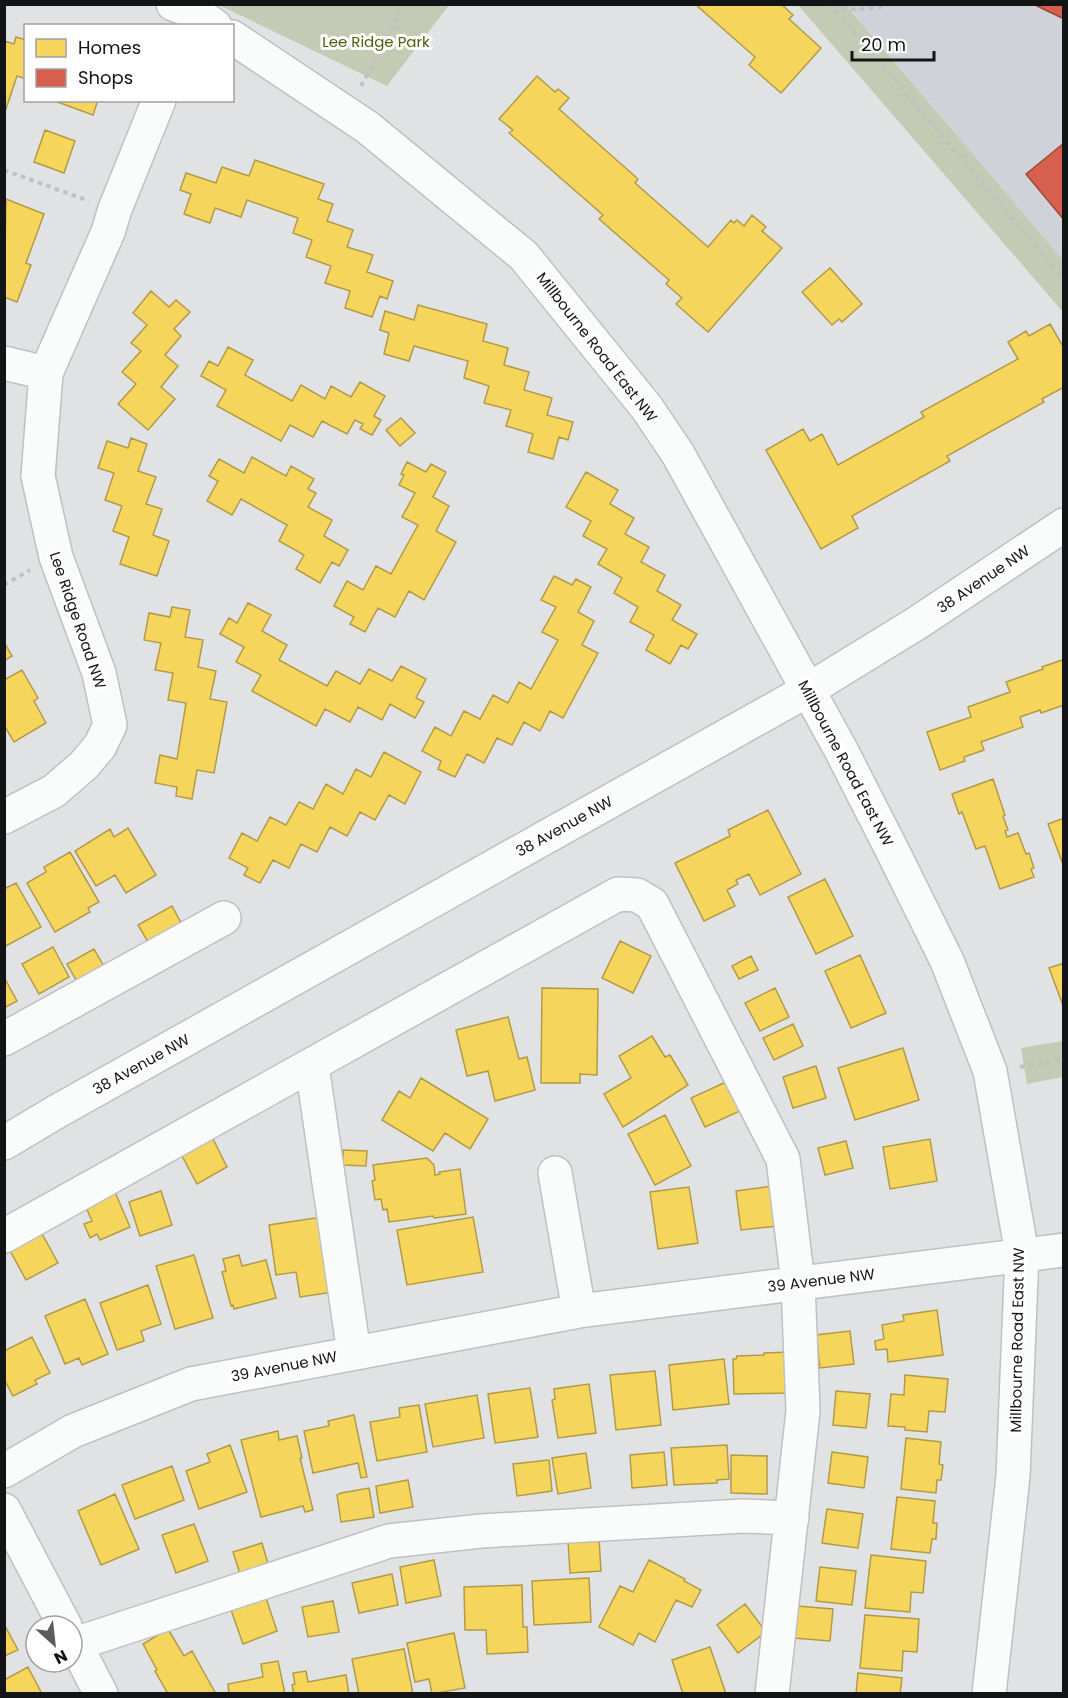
<svg xmlns="http://www.w3.org/2000/svg" width="1068" height="1698" font-family="Poppins,sans-serif">
<rect width="100%" height="100%" fill="#e1e2e4"/>
<path fill="#d0d2d9" d="M846,5H1063V260L851,10Z"/>
<path fill="#c4cab4" d="M219,5L449,4V5L387,86Z
M798,5H846L1063,260V312Z
M1063,1041V1077L1027,1084L1021,1048Z"/>
<path fill="#f6d55c" stroke="#b29b47" stroke-width="1.5" d="M695,4H781L793,15L789,19L821,48L781,93L749,65L755,57Z
M16,37L26,40V79L17,76L5,112L4,41L14,44Z
M537,76L555,92L558,89L569,98L559,109L638,179L635,183L708,247L731,220L734,223L737,220L744,226L752,215L766,227L762,231L782,248L708,332L676,304L682,298L666,284L669,280L599,219L603,215L509,133L513,130L499,119Z
M52,100H98L93,115Z
M45,130L75,141L64,173L34,162Z
M255,160L324,184L318,199L333,204L327,221L353,230L347,247L373,255L367,272L393,281L387,299L380,296L372,317L345,308L350,291L325,283L331,266L306,257L312,240L293,233L298,218L247,200L241,217L215,208L210,223L184,214L191,194L180,190L186,173L216,183L222,167L249,176Z
M6,199L44,214L26,263L31,265L17,302L4,297Z
M830,268L862,304L842,322L839,319L832,325L802,292Z
M151,291L169,307L176,300L190,312L174,329L181,336L165,355L178,366L161,387L175,399L148,430L118,404L136,384L122,372L141,351L131,343L147,325L133,313Z
M418,305L487,324L483,341L508,348L504,365L529,372L524,390L552,398L547,415L573,422L568,440L559,437L553,459L528,452L533,434L506,426L511,410L484,403L489,386L464,378L468,361L414,346L409,361L384,354L389,333L380,330L385,311L414,320Z
M1050,324L1064,348V387L1042,399L1044,402L947,456L950,461L852,516L858,528L821,549L766,450L803,429L810,441L822,434L838,465L924,417L921,412L1018,359L1008,342L1026,331L1029,336Z
M228,347L253,360L245,375L292,401L301,385L325,399L331,386L351,397L360,382L385,396L374,416L381,420L372,435L360,429L363,424L355,420L347,434L322,421L313,437L290,425L281,441L217,406L226,390L201,376L209,361L218,366Z
M401,418L415,433L400,446L386,430Z
M131,438L147,444L138,471L156,477L146,504L162,509L153,535L169,541L157,576L120,564L129,537L113,531L122,506L105,500L114,473L98,468L107,441L128,448Z
M252,457L286,476L291,466L314,479L308,489L316,493L308,507L332,520L324,536L348,550L339,566L332,562L320,583L296,569L304,555L279,541L287,525L241,499L232,515L207,501L218,481L209,476L219,459L244,473Z
M407,462L426,472L431,464L446,472L433,497L449,506L436,531L456,542L424,600L409,591L395,617L378,608L365,632L350,624L354,617L334,606L347,581L363,590L376,566L391,574L418,525L402,517L415,493L399,485L404,475L401,474Z
M586,472L618,490L610,504L634,518L625,534L649,547L641,562L665,575L657,591L681,605L672,620L697,634L688,649L681,645L670,664L646,650L654,635L630,622L638,607L614,593L622,578L598,564L607,549L583,536L591,521L566,507Z
M554,576L572,585L576,579L591,587L578,612L594,621L582,645L598,653L563,718L550,711L540,731L524,722L512,745L497,738L484,763L467,754L455,777L438,769L441,761L422,751L435,727L451,736L464,711L480,719L493,695L508,703L519,682L531,689L558,640L542,632L556,607L541,600Z
M248,603L271,615L262,631L287,645L279,660L327,686L336,671L360,684L369,669L392,681L401,666L426,679L416,698L424,702L415,718L390,704L382,720L358,707L350,722L325,709L316,726L252,691L261,675L236,662L244,647L220,634L229,618L237,623Z
M172,607L190,610L185,637L203,640L198,667L216,671L210,699L227,702L214,773L197,770L192,799L176,796L177,787L155,783L160,755L177,759L186,703L168,700L173,673L155,670L161,643L144,640L149,613L170,617Z
M4,642L12,656L4,661Z
M1062,660L1064,665V705L1041,713L1040,710L1020,717L1023,727L981,742L984,750L964,757L965,761L940,770L927,732L971,717L968,707L1010,692L1006,682L1043,669L1042,667Z
M22,670L38,698L34,701L46,723L14,742L4,725V680Z
M384,752L421,772L405,804L389,795L375,820L360,812L347,836L330,827L317,852L301,844L289,868L273,860L260,883L244,875L248,868L229,858L242,833L257,841L270,817L286,825L299,802L313,809L326,784L343,794L356,769L371,777Z
M993,779L1005,815L1003,816L1008,830L1005,831L1007,837L1018,833L1026,854L1029,853L1034,868L1031,869L1034,877L1000,889L985,846L976,849L962,812L959,814L952,794Z
M768,810L801,874L760,895L749,874L736,880L738,884L727,890L735,906L704,921L675,863L730,836L728,830Z
M1064,818V861L1062,862L1048,824Z
M128,828L156,875L126,893L115,875L96,886L75,851L110,829L114,837Z
M70,852L99,902L88,908L90,912L55,932L27,883L46,872L44,867Z
M825,879L853,936L816,954L788,897Z
M16,883L41,927L4,947V889Z
M172,906L187,934L154,952L138,925Z
M620,941L651,956L633,993L602,978Z
M53,947L69,977L39,994L22,964Z
M94,949L110,977L83,992L67,964Z
M860,955L886,1013L851,1028L825,971Z
M751,956L758,970L739,979L732,966Z
M1064,963V1008L1049,968Z
M4,977L17,1001L4,1008Z
M542,988L598,989L597,1075L580,1074V1083H541Z
M775,988L789,1017L760,1031L745,1003Z
M508,1017L519,1059L527,1057L535,1090L495,1101L488,1071L467,1076L456,1030Z
M793,1024L803,1046L774,1060L763,1038Z
M652,1036L665,1057L670,1055L688,1085L623,1127L604,1094L631,1078L619,1056Z
M903,1048L919,1100L855,1120L838,1068Z
M816,1066L826,1098L793,1108L783,1077Z
M421,1078L488,1119L470,1149L445,1133L433,1151L382,1120L399,1091L410,1098Z
M728,1081L742,1110L705,1127L691,1098Z
M665,1115L691,1166L655,1185L628,1134Z
M212,1137L227,1167L197,1184L181,1154Z
M930,1139L937,1181L890,1189L883,1147Z
M846,1141L853,1168L825,1175L818,1148Z
M343,1150L367,1151L366,1166L343,1165Z
M427,1158L434,1165L435,1175L440,1174L439,1172L460,1169L466,1214L434,1218L433,1216L389,1222L387,1209L383,1210L381,1199L375,1200L372,1181L375,1180L373,1165Z
M773,1186L777,1226L741,1230L736,1191Z
M689,1187L698,1243L658,1249L650,1192Z
M161,1191L172,1225L140,1236L129,1202Z
M115,1192L130,1227L100,1240L97,1234L90,1238L84,1224L92,1221L85,1205Z
M322,1217L333,1292L300,1297L296,1272L276,1275L269,1225Z
M473,1217L483,1272L407,1285L397,1230Z
M40,1230L58,1263L26,1280L8,1247Z
M194,1255L213,1318L175,1329L156,1266Z
M239,1255L242,1266L266,1260L276,1298L234,1309L233,1305L231,1306L222,1272L226,1271L223,1259Z
M148,1285L161,1324L141,1331L144,1341L117,1350L100,1303Z
M85,1299L108,1354L82,1365L79,1358L65,1364L45,1316Z
M937,1310L943,1355L888,1362L887,1349L876,1350L875,1341L884,1339L882,1325L904,1321L903,1315Z
M850,1331L854,1364L820,1368L816,1335Z
M32,1337L50,1373L35,1380L37,1384L13,1396L4,1379V1351Z
M790,1352L792,1393L734,1394L733,1359H736L737,1356L764,1355V1353Z
M724,1359L729,1404L673,1410L669,1365Z
M655,1371L661,1425L616,1430L610,1375Z
M905,1375L948,1379L945,1412L929,1411L927,1432L905,1430V1427L888,1426L891,1394L904,1395Z
M589,1384L596,1433L558,1438L552,1400L555,1399L554,1389Z
M530,1388L538,1437L495,1443L488,1394Z
M836,1391L870,1394L866,1428L833,1425Z
M477,1395L484,1438L433,1447L425,1404Z
M419,1405L427,1452L377,1461L370,1422L400,1417L399,1408Z
M354,1415L367,1477L361,1478L358,1463L313,1473L304,1431L329,1426L328,1421Z
M278,1431L279,1440L297,1436L302,1458H300L313,1510L305,1512L303,1506L261,1517L241,1440Z
M906,1438L941,1442L939,1464L943,1465L941,1480H937L936,1493L901,1489Z
M230,1445L247,1492L199,1509L186,1471L210,1462L207,1454Z
M727,1445L729,1479L717,1480V1483L674,1485L671,1448Z
M664,1452L667,1485L632,1488L630,1455Z
M832,1452L868,1457L864,1488L828,1483Z
M586,1453L591,1488L558,1494L552,1458Z
M731,1455L767,1456V1494L731,1493Z
M549,1460L552,1491L517,1496L513,1464Z
M172,1466L184,1500L135,1519L122,1485Z
M408,1480L413,1507L380,1513L376,1486Z
M369,1488L374,1517L341,1522L337,1495L341,1493Z
M115,1494L139,1549L101,1565L78,1511Z
M897,1497L935,1501L933,1523H937L936,1539H932L930,1553L891,1549Z
M827,1509L863,1514L858,1548L822,1543Z
M194,1524L208,1561L176,1573L162,1535Z
M599,1539L601,1571L570,1573L568,1541Z
M262,1543L270,1571L242,1580L233,1552Z
M871,1555L926,1561L923,1593L911,1592L910,1612L865,1608Z
M434,1560L441,1596L406,1603L400,1567Z
M649,1560L685,1579L684,1581L701,1590L692,1607L676,1600L655,1642L639,1633L633,1645L599,1627L620,1586L633,1592Z
M820,1567L856,1571L852,1605L816,1601Z
M392,1574L398,1605L359,1613L352,1583Z
M589,1578L591,1622L534,1625L532,1581Z
M522,1585L523,1627H527L528,1652L487,1654L486,1630H465L464,1587Z
M266,1598L277,1631L243,1644L231,1610Z
M333,1601L339,1632L308,1637L302,1607Z
M745,1604L766,1632L738,1653L717,1625Z
M797,1606L833,1609L830,1641L794,1638Z
M865,1615L919,1619L917,1652L903,1651L902,1671L860,1668Z
M4,1624L18,1650L4,1656Z
M168,1629L184,1656L192,1651L216,1694H168L155,1671L157,1670L143,1644Z
M454,1633L465,1688L432,1694L429,1679L415,1682L407,1643Z
M710,1647L726,1694H683L672,1660Z
M404,1649L413,1694H359L352,1659Z
M278,1661L285,1694H229L228,1684L263,1677L261,1664Z
M28,1667L42,1694H4V1680Z
M306,1671L308,1682L346,1675L349,1694H294L292,1685L295,1684L293,1673Z
M858,1673L902,1678L900,1694H856Z"/>
<path fill="#d6604d" stroke="#9c493c" stroke-width="1.5" d="M1033,4H1064V15L1062,18Z
M1064,143V220L1026,174Z"/>
<g fill="none" stroke-linecap="round" stroke-linejoin="round">
<defs>
<path id="minor" d="M173,4L195,12L215,26
M232,37L367,127L524,256L647,408L678,454L841,750L892,850L947,961L990,1071L1022,1254L1013,1476L989,1694
M4,363L46,373
M4,817L54,791L84,765L100,746L110,725L99,673L56,557L38,476L46,373L108,232L115,209L159,100
M4,1039L224,918
M312,1066L354,1353
M4,1143L56,1112L808,690L917,623L1064,525
M555,1173L579,1311
M4,1236L618,894L637,895L652,904L783,1159L798,1283L803,1411L772,1694
M4,1471L73,1431L191,1384L579,1311L1064,1250
M4,1510L65,1626
M72,1638L101,1694
M75,1644L389,1541L481,1531L743,1516L792,1518"/>
</defs>
<use href="#minor" stroke="#c0c0c2" stroke-width="36"/>
<path stroke="#c1c1c1" stroke-width="4" stroke-dasharray="4.5 4.5" stroke-linecap="butt" d="M830,4L1064,279
M833,8C854,10 871,10 891,4
M361,86L388,37L401,4
M4,170L89,201
M4,585L30,570
M1020,1067L1064,1059"/>
<use href="#minor" stroke="#fafbfb" stroke-width="33"/>
</g>
<g text-anchor="middle" dominant-baseline="central" stroke-width="6" stroke-linejoin="round" paint-order="stroke">
<g font-size="15" fill="#4f5b0f" stroke="#fff">
<text x="376" y="41">Lee Ridge Park</text>
</g>
<g font-size="15" fill="#131415" stroke="#fff">
<text transform="translate(597 347) rotate(52)">Millbourne Road East NW</text>
<text transform="translate(983 579) rotate(-34)">38 Avenue NW</text>
<text transform="translate(78 620) rotate(71)">Lee Ridge Road NW</text>
<text transform="translate(846 763) rotate(62)">Millbourne Road East NW</text>
<text transform="translate(564 826) rotate(-29)">38 Avenue NW</text>
<text transform="translate(141 1064) rotate(-29)">38 Avenue NW</text>
<text transform="translate(821 1280) rotate(-7)">39 Avenue NW</text>
<text transform="translate(1017 1340) rotate(-89)">Millbourne Road East NW</text>
<text transform="translate(284 1366) rotate(-11)">39 Avenue NW</text>
</g>
</g>
<rect width="1068" height="1698" fill="none" stroke="#131415" stroke-width="12"/>
<rect x="24" y="24" width="210" height="78" fill="#ffffff" stroke="#a1a1a1" stroke-width="1.5"/>
<rect x="36" y="39" width="30" height="18" fill="#f6d55c" stroke="#a1a1a1" stroke-width="1.5"/>
<text x="78" y="54" font-size="18" fill="#131415">Homes</text>
<rect x="36" y="69" width="30" height="18" fill="#d6604d" stroke="#a1a1a1" stroke-width="1.5"/>
<text x="78" y="84" font-size="18" fill="#131415">Shops</text>
<g transform="translate(54 1644) rotate(153)"><circle r="28" fill="#ffffff" stroke="#a1a1a1" stroke-width="1.5"/>
<path d="M0-4.5L10 22L0 15L-10 22Z" fill="#5b5c5d"/>
<text y="-9" font-size="16" font-weight="bold" text-anchor="middle" fill="#131415">N</text>
</g>
<path d="M852 51v9h82v-9" fill="none" stroke="#131415" stroke-width="3"/>
<text x="861" y="51" font-size="18" fill="#131415" stroke="#ffffff" stroke-width="4.5" paint-order="stroke">20 m</text>
</svg>
